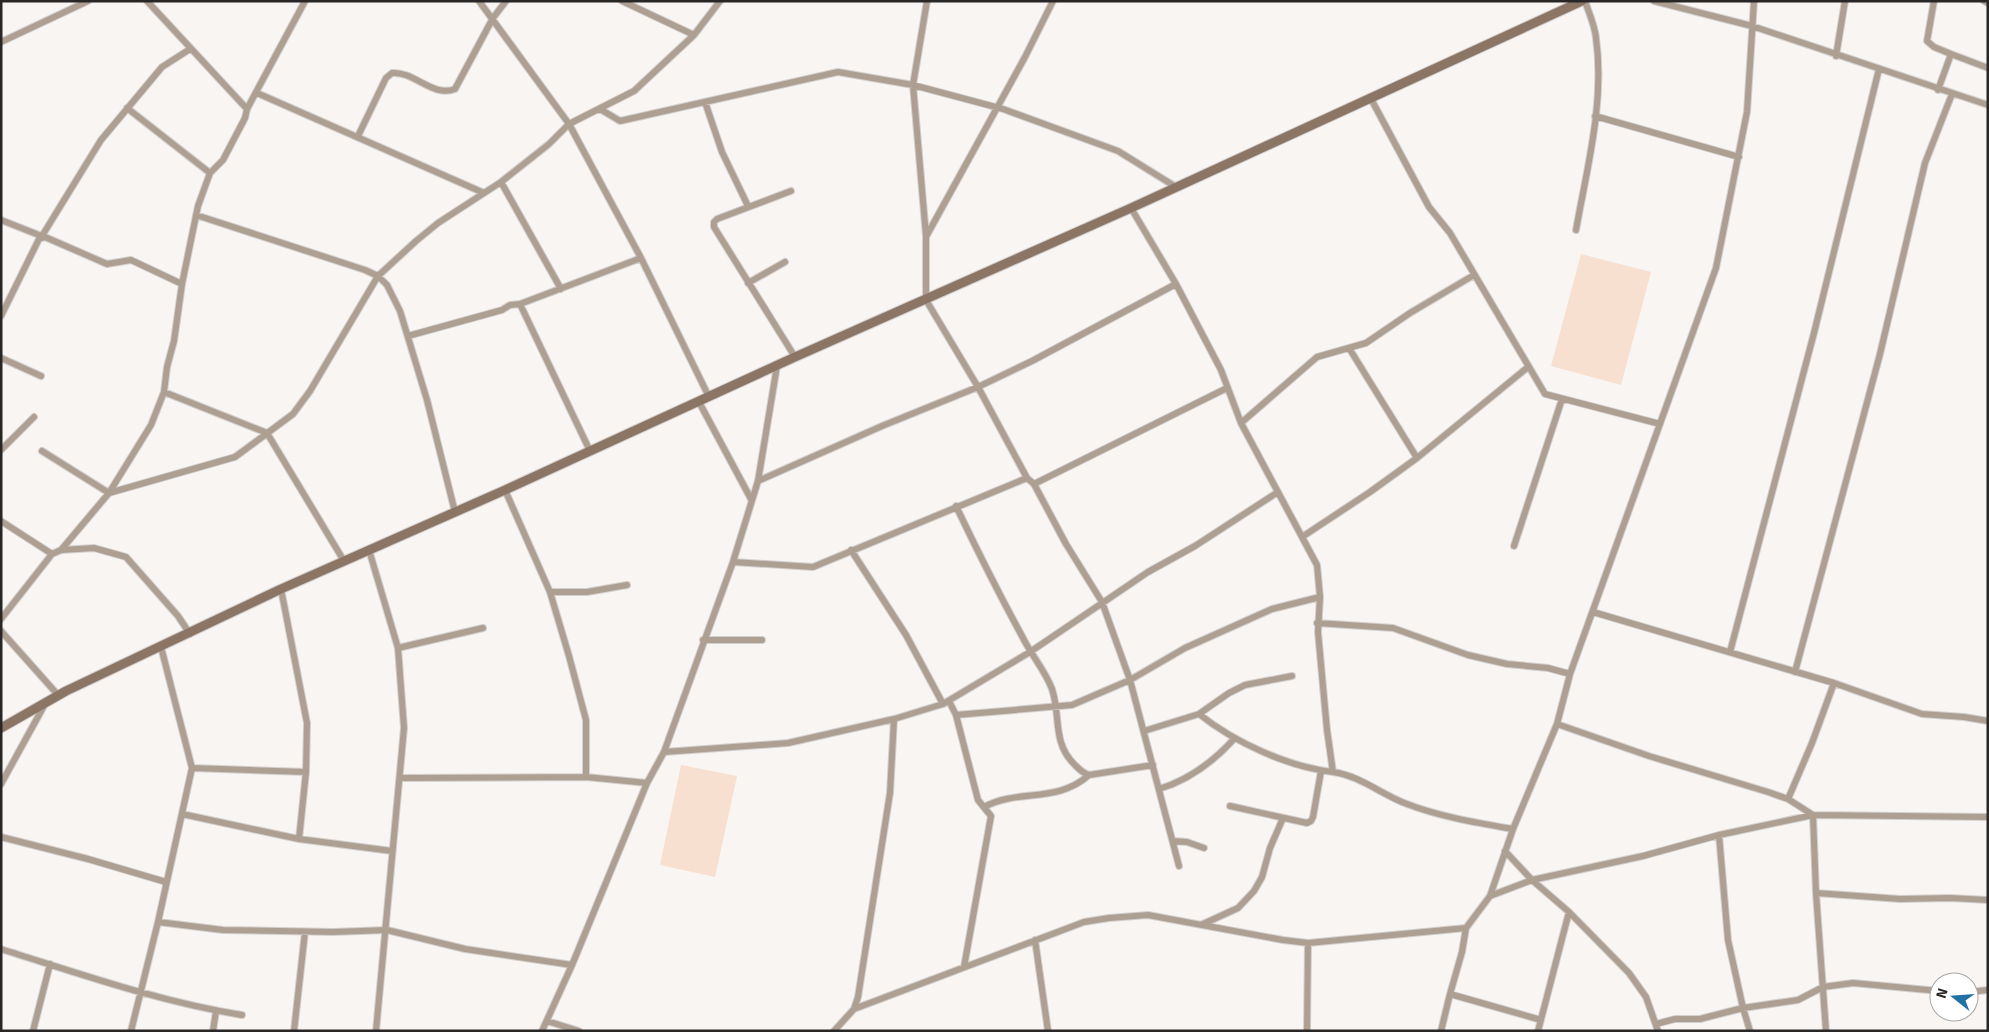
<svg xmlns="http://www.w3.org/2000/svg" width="1989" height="1032" font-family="Signika,sans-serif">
<rect width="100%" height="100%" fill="#f9f5f3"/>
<path fill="#f7e0cf" d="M1581,254L1651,272L1621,385L1551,366Z
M681,765L737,776L715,877L660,865Z"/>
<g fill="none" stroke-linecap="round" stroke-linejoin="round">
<defs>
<path id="minor" d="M147,1L247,109
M479,1L569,124L641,258L709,397
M622,1L694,35
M927,1L913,85L926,236V300L978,387L1027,478L1034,484L1066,544L1102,602L1130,680L1179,866
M1654,1L1752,26L1988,105
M1934,1L1927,41L1934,47L1951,54L1938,90
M1984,1L1988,3
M1,42L88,1
M1951,54L1988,68
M1836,56L1845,1
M257,93L484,193
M1370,97L1429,207L1450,233L1545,394L1660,424
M705,102L722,152L748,206
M127,108L210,173
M600,109L620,121L838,72L913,85L1003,109L1118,151L1176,187
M1595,116L1739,157
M358,136L386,78L392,73C414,71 433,98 455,89L493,18L506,1
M501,182L561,289
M791,191L717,219L714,222V227L795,357
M1131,208L1176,284L1221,370L1241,423L1317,565L1320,597L1318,632L1327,730L1333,772C1361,776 1382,795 1407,804C1441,817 1478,823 1513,829
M196,215L365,270L378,276L387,285L400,311L427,400L455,512
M1,220L44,237
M1576,230C1587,168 1605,102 1596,38C1595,26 1589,13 1585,1
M927,235L1025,57L1053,1
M42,236L101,140L162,67L190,49
M748,283L785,262
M520,304L590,451
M1,316L39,239L45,237L107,264L131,260L182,284
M408,336L502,310L510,305L520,304L641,258
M1349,348L1417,458
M1,358L41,376
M164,392L267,433L344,561
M699,402L751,499
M1241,423L1317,357L1366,343L1410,313L1474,275
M1,450L34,417
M42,451L109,493L235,457L293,414L310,391L378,276L416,241L438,223L501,182L549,144L569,124L634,91L694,35L720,1
M758,481L882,426L978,387L1032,361L1176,284
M1034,484L1227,388
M505,490L550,592L569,656L586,720V777
M956,506C977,550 999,594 1022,636C1031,655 1045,670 1052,689C1061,716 1052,742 1074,764C1079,769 1082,773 1089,775L1153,765
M1,521L52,554
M1302,537L1370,492L1417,458L1528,367
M1514,546L1562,399
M61,550L94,548L126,557L178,616L190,634
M369,550L398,648L404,728L376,1031
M851,550L906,635L943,704
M733,562L813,567L1027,478
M281,589L307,723L306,772L299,839
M550,592H587L627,585
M1593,612L1834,683L1922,714L1964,717L1988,721
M1,619L52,554L61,550L109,493L151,425L164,392L167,367L174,341L182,284L198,206L210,173L223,160L245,118L247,109L305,1
M1317,623L1393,628L1468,655L1507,664L1548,668L1570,674
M1,631L58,695
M703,640H762
M398,648L483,628
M1730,652L1814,333L1879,69
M1795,672L1880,354L1925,163L1952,94
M949,701L956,715L978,800L991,816L964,967
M1199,714L1229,693L1245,685L1292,676
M956,715L1072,705L1130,680L1185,648L1272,609L1320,597
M1557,724L1649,756L1768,792L1788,799L1813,815L1816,893L1826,1031
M1144,731L1199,714C1234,742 1288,767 1333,772
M664,752L788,743L894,719L943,704L1030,652L1148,572L1195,546L1278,492
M192,768L306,772
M401,778L586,777L647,783
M1,784L45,704
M1159,789C1189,780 1213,762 1234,739
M1788,799L1812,743L1834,683
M1230,806L1307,823L1311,821L1313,817L1321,771
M984,807C1020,788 1056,804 1089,775
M182,814L299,839L392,851
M1719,835L1728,940L1743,1008L1750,1031
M1,837L88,859L166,882
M1173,841L1187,842L1204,848
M1505,851L1532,880L1569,912L1629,973L1646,997L1658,1031
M1816,893L1900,899L1950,898L1988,900
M1490,896L1532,880L1643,856L1719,835L1813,815L1988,817
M158,922L223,930L333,932L387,930L465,949L572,965
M1203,924L1238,908L1254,891L1262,877L1270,848L1283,818
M1035,940L1048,1031
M1,949C81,974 160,1002 242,1015
M1969,992L1988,990
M1450,994L1462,952L1466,928L1490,896L1513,829L1557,724L1570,674L1716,268L1747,112L1754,1
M854,1009L858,997L890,793L894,719
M547,1021L579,1031
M1656,1024L1675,1019H1700L1743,1008L1798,1000L1823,987L1853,983L1939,991
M33,1031L50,964
M131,1031L158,922L192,768L161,647
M213,1031L216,1011
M294,1031L305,932
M542,1031L572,965L647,783L664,752L733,562L758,481L777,366
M834,1031L854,1009L1084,922L1109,918L1148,915L1283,940L1308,943L1466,928
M1307,1031L1308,943
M1441,1031L1450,994L1541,1020
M1538,1031L1569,912"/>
<path id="secondary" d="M1,728L66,691L281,589L505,490L795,357L1131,208L1582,1"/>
</defs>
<use href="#minor" stroke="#d3d0ce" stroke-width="8"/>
<use href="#secondary" stroke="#d3d0ce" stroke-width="11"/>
<use href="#minor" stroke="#ae9f93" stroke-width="6"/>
<use href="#secondary" stroke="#8b7564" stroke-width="9"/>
</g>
<rect width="1989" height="1032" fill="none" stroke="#282726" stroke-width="5"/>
<g transform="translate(1954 997) rotate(287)"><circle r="24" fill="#ffffff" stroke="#a9a9a8"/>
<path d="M0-4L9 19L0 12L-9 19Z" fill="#2172a4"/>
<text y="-8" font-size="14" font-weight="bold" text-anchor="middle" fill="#282726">N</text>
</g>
</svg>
